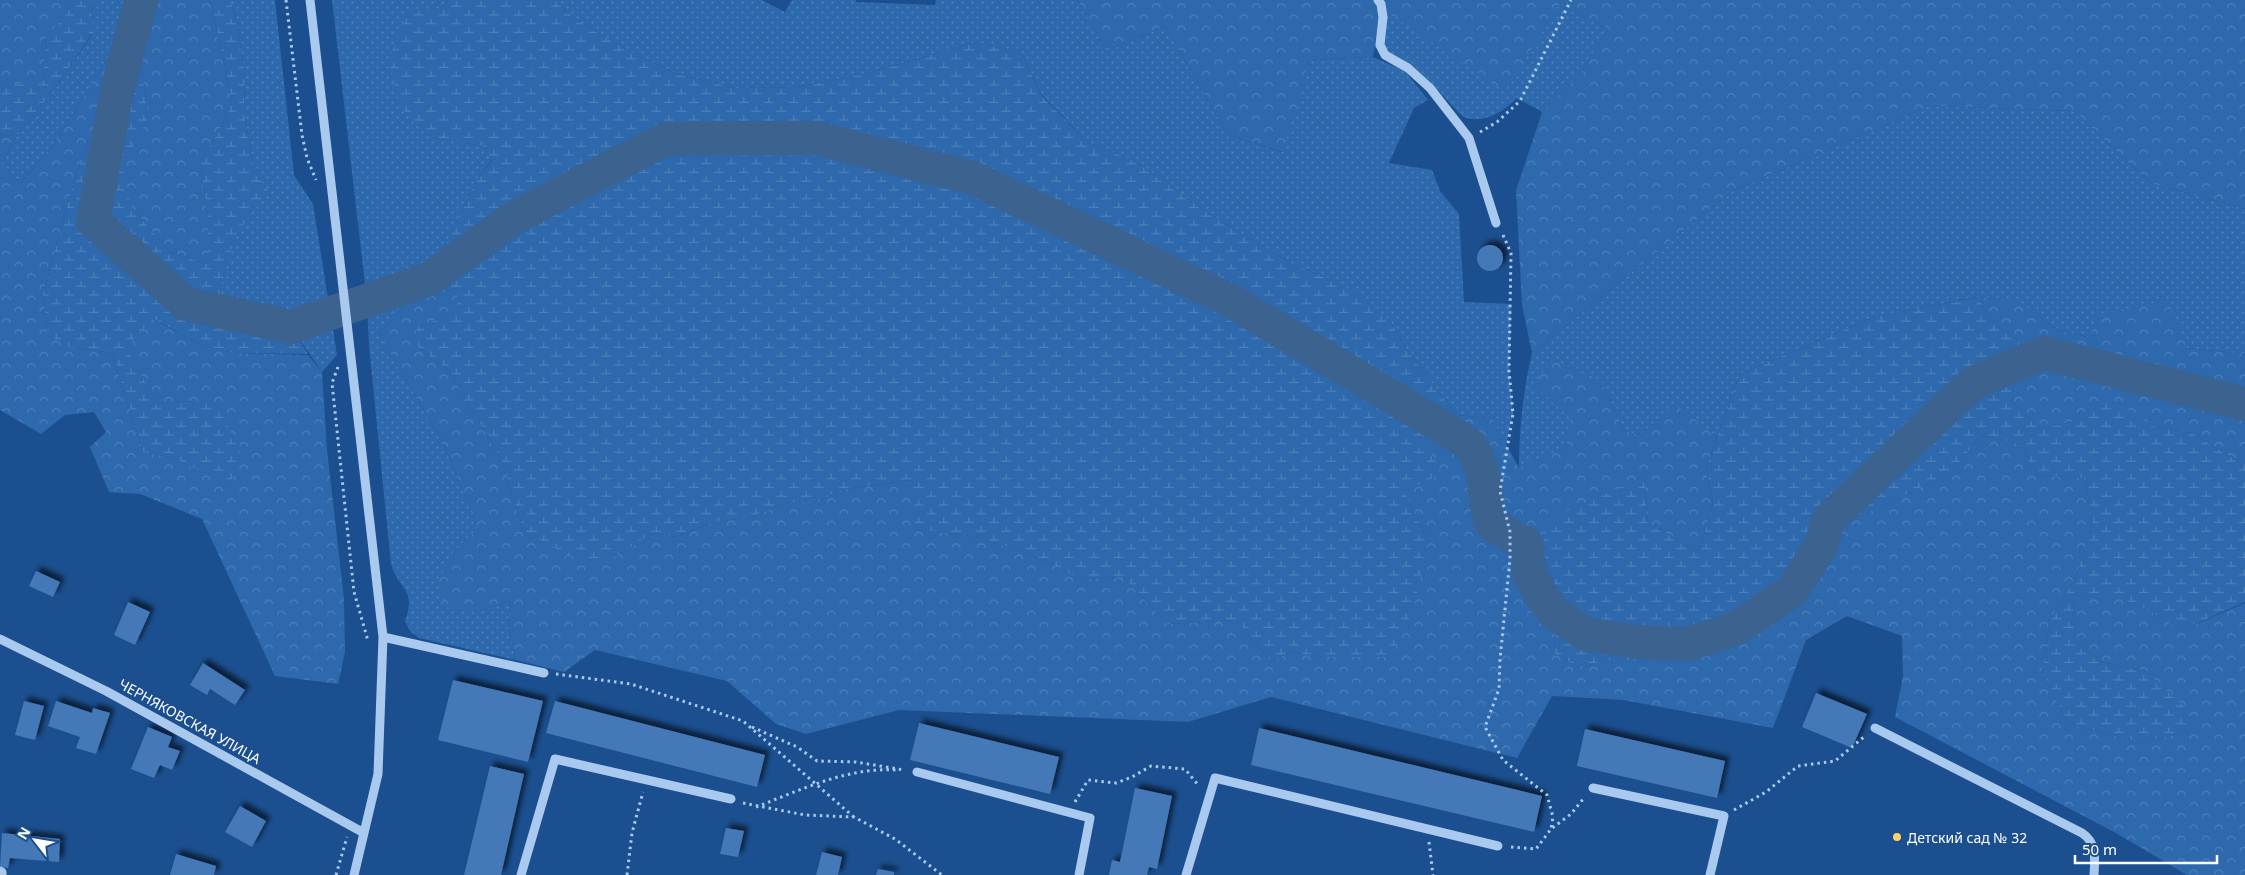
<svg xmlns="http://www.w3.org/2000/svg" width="2245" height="875" font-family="'Noto Sans',sans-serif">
<defs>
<pattern id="grass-dots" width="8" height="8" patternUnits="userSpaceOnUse" patternTransform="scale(1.25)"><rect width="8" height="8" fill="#2e69ad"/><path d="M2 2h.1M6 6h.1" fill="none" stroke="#4d80b9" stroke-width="1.8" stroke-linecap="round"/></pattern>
<pattern id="forest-crowns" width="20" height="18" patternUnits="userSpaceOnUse" patternTransform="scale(1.25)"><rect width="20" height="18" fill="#2e69ad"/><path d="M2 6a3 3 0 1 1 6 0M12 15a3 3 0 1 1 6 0" fill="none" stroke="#4d80b9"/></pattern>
<pattern id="wetland-marsh" width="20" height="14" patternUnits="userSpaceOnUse" patternTransform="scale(1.25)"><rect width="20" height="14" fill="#2e69ad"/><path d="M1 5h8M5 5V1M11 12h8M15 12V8" fill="none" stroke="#4d80b9"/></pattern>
<filter id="shadow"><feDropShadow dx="4.5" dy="-4.5" stdDeviation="2.5" flood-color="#0009"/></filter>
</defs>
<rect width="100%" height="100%" fill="#1b4f8f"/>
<path fill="url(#grass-dots)" d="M93,0H131L121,37L51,148L20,183L2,163L17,136L56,87L92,35Z
M230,0H275L294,175L313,204L337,355L322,372L291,327L240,316L221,293C226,248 240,225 267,190L254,171L244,111L245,78L237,21Z
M332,0H447L444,7L434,138L483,146L492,159L476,181L429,279L398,290L406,304L379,334L445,447L478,528L452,554L479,611L511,601L508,624L516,660L419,638L410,631L405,621C417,588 399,591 391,564L369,346L367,301Z
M556,0H762L785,12L792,0H856V2L935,5L936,0H1078L1107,51L1165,26L1228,135L1282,152L1310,60L1373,57L1405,71L1428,100L1414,108L1389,163L1432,170L1440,191L1459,214L1464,302L1511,304L1509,371L1513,414L1506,445L1492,418L1456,415L1408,351L1389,320L1330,279L1292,264L1205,211L1135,161L1087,142L1041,94L1021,52L976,42L865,74L797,87L736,88L676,74L635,54L591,29L565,11Z
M1559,5L1608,28L1579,76L1542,112L1517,98C1501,113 1486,124 1463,117C1434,88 1417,59 1374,48L1381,7Z
M1929,106L2074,111L2150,183L2245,209V354L2092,338L2058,330L2016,300L1976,297L1871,318L1740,374L1717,437L1674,405L1640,435L1624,431L1601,380L1533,384L1571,418L1566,447L1519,469C1519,429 1523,392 1532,353L1732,191Z"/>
<path fill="url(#forest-crowns)" d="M0,0H77L46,38L43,83H23L0,89Z
M131,0H210L232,100L223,124L200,162L208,216V264L171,253L131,207L122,168L148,118L142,71L117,91L89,140L74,181L43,294L48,335L69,347L112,353L143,452L174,458L230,485L241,452L194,401L157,404L125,347L153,319L200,344L232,353L308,355L322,372L327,450L344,599L345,652L338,684L275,676L202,519L140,494L109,492L90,447L106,432L94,412L65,415L41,434L0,410V135L17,136L2,163L20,183L51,148L121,37Z
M1078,0H2245V209L2150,183L2074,111L1929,106L1732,191L1532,353L1522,305L1516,191L1542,112L1579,76L1608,28L1559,5L1505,91L1381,8L1373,57L1310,60L1283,152L1228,135L1165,26L1107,51Z
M457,288V311L418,327L413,343L449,371L501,459L524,532L607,562L653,533L675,537L713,522L748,518L790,502H819L839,490L911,480L915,529L971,536L1025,552L1080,579L1123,577L1168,624L1236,620L1271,662L1290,652L1325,657L1428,542L1405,492L1425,441L1456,415L1492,418L1519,468L1566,447L1570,418L1533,384L1553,361L1601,380L1624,431L1640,435L1674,404L1717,437L1706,468L1713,503L1699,552L1648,524L1644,477L1575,509L1540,551L1559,594L1554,653L1581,669L1619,653L1678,647L1816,567L1847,522L1950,474L1981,435L2023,445L2032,475L2085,478L2093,526L2075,578L2050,620L2042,672L2068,723L2142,743L2192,730L2147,672L2098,661L2075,640L2073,596L2113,594L2146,609L2182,630L2245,603V875H2187L2116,833L1895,717L1903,676L1902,636L1847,616L1806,640L1773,728L1623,700L1552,696L1517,758L1271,697L1188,722L899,710L806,734L776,724L727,681L595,650L564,672L516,660L508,624L511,601L479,611L445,608L438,582L452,554L478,528L445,447L379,334L406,304Z
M1977,297L2016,300L2058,330L2091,338L2096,315L2168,300L2187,348L2245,354V466L2192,433L2152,426L2105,395L2073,422L2040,429L2012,402L2020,342L1995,324Z"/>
<path fill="url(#wetland-marsh)" d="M77,0H93L92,34L56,87L17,136L0,135V89L23,83H43L46,38Z
M210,0H230L237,21L245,78L244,111L254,171L268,190C241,224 226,249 221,293L240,316L291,327L308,354L232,353L200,344L154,319L126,347L157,404L194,401L218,405L241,452L230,486L174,458L143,452L112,353L69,347L48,335L43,294L74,181L89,140L117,91L142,71L148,118L123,168L131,207L171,253L208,264V216L200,162L223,124L232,100Z
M447,0H556L565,11L591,29L635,54L676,74L736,88L797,87L865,74L976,42L1021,52L1041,95L1087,142L1135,161L1205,211L1292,264L1330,279L1364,297L1389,320L1408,351L1456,415L1425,441L1442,473L1405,492L1428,542L1414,607L1392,657H1325L1290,652L1271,662L1236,620L1168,624L1123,577L1080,579L1025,552L971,536L915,529L910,480L839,490L819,502H790L748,518L713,522L675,537L653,533L607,562L573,557L524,532L501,459L449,371L413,343L418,327L457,311V288L406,304L398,290L429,279L476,181L492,160L483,146L434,138L400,107L389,61L406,13L444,7Z
M1977,297L1995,324L2020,342L2012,402L2040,429L2073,422L2105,394L2152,426L2192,433L2245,466V602L2182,630L2146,609L2113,595L2073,596L2075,640L2098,661L2147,672L2183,705L2192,730L2142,743L2068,723L2042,672L2050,620L2075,578L2093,526L2085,478L2032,475L2023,445L1981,435L1950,474L1847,522L1816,567L1777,588L1721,631L1678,647L1619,653L1581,669L1554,653L1559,594L1540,551L1551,518L1644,477L1648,524L1699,552L1713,503L1706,468L1740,374L1871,318Z"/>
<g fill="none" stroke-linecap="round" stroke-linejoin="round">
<path stroke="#3c6290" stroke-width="34" d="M141,0L117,91L93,221L186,304L291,327L429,279L515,217L666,139L816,138L973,178L1231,301L1442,427C1450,433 1464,439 1471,447C1488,469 1483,499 1491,524L1527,545L1529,574L1542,597L1555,613L1585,634L1637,642L1688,644L1735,629L1792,591L1822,544L1828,520L1973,383L2044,353L2245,404"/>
</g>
<path fill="#4478b7" filter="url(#shadow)" d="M1477 258a13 13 0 1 1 26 0a13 13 0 1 1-26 0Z
M36,571L60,582L53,597L29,586Z
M128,602L150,612L135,645L114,635Z
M203,663L245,690L235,705L210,689L207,695L190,685Z
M453,680L543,701L528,762L438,740Z
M1816,693L1867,714L1852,748L1802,727Z
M24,701L44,706L35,740L15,735Z
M56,701L92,713L93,708L110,713L96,754L76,748L80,737L48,726Z
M555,701L765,755L757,787L546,733Z
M919,723L1059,757L1050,794L910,760Z
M148,727L172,737L168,747L180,751L172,770L160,765L154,778L131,769Z
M1259,728L1542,796L1534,832L1251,765Z
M1585,729L1725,761L1717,798L1577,766Z
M490,766L524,774L501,875H464Z
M1135,788L1172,796L1157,869L1149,867L1147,875H1109L1112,860L1120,862Z
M240,806L266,821L252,847L225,832Z
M726,828L744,831L738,857L720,854Z
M2,833L60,839L59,862L10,858L8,868L0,867Z
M822,852L842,857L838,875H816Z
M176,854L216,866L214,875H170Z
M878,869L894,872V875H876Z"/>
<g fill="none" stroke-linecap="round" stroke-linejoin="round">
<path stroke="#a9c9ee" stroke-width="3" stroke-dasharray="2.5 4" stroke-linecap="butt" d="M286,0L302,135L307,158L316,180
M1480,132L1497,122L1520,101L1571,0
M1503,235L1511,253L1509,371L1513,414L1500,491L1510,532V559L1500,659L1499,689L1485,727L1503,760L1547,795L1553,817L1551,829
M338,367L332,383L354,592L368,641
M556,674L631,684L743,721L855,818
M752,727L797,747L817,761L856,762L904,770
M1075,802L1088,780L1116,783L1132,777L1151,766L1185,769L1199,786
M743,803L805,815L854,817L895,839L942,875
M756,807C801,790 847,767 896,770
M1734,810L1766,792L1798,766L1835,761L1865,736
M1429,842L1433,875
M1511,847L1536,849L1551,829L1571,814L1584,798
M336,875L347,837
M627,875L632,833L643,792"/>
<path stroke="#a9c9ee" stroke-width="9" d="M310,0L383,637L378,774L354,875
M1378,0L1381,4L1383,17L1380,45L1385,55L1408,68L1430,88L1469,138L1496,223
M383,637L544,673
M0,639L106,691L364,833
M1875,728L2082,833C2097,843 2095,858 2094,875
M917,772L1090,818L1079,875
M1593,788L1724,816L1710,875
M0,871L2,872V875
M521,875L555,759L731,799
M1186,875L1215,778L1498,846"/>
</g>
<circle fill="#ffd166" stroke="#1b4f8f" stroke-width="2" cx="1897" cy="837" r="5"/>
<g text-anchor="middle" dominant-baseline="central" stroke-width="4.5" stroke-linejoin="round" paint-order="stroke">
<g font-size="14" fill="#fff" stroke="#1b4f8f">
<text transform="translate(190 721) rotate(29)">ЧЕРНЯКОВСКАЯ УЛИЦА</text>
</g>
<g font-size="14" fill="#fff" stroke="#1b4f8f" text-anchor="start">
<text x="1907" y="837">Детский сад № 32</text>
</g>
</g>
<g transform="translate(35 840) rotate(301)" stroke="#1b4f8f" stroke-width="4" paint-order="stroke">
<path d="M0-4L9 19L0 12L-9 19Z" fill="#ffffff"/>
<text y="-8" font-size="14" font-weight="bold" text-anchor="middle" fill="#ffffff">N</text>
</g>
<path d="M2075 855v8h142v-8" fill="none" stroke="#ffffff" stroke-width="2.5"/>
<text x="2082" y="855" font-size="15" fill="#ffffff" stroke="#1b4f8f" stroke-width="4" paint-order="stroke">50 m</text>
</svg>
